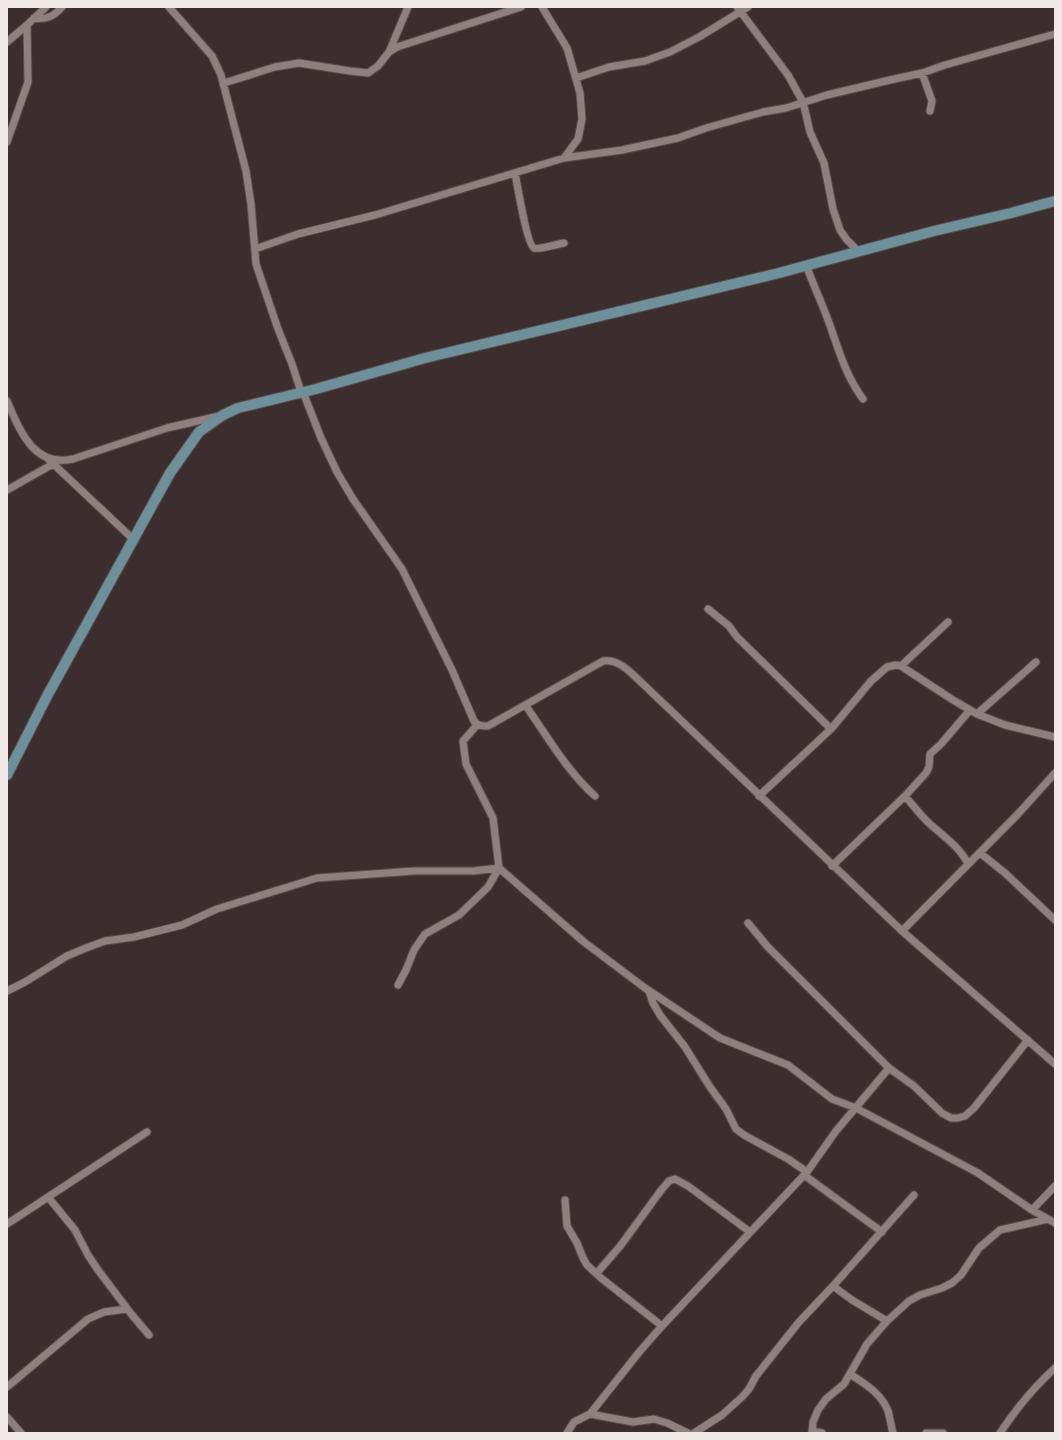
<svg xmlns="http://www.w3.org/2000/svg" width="1062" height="1440" font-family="'Asap Condensed',sans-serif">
<rect width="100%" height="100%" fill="#3c2e2e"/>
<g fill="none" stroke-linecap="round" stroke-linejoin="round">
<defs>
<path id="street" d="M169,7L212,56L221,75L246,171L251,204L256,264L278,329L292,364L301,392
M542,7L567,48L580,93L582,119L578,139L564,158
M737,7L788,75L803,102L810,132L824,163L833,209L840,230L847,240L858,251
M34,18C47,20 54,16 62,7
M7,42L27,25L46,7
M389,52L408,7
M922,73L932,101L930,111
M576,78L609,67L645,61L670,52L699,37L748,7
M224,83L275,67L299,63L350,71L368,73L378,66L389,52L397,47L521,7
M7,142L28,82L27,25
M515,173C517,183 527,245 534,248C539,250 558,244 564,243
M255,249L298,234L375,215L564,158L622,150L678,138L706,128L763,112L786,108L827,95L890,80L922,73L945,65L1055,34
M806,265C813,284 821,301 828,320C838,347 845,375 863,399
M303,392L321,438L337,472L353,499L402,569L452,670L474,721C478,726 482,726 488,726L603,661C620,659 631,673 643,684L902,931L1055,1064
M7,401C20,431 34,468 73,459L167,428L219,416
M48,459L133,539
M7,490L53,464
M708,609L729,626L737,637L831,729
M901,666L948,622
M526,706C547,736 567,771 595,796
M977,714L1036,662
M759,796L831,729L871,681L887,667L896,665L901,666L953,700L977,714L1005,725L1055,737
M905,796C913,805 920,815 930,824C943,836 960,847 968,864
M980,853L1005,873L1055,920
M832,866L905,796L926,773L929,767L930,754L941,744L970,710
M748,923L768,947L889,1068L914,1086L942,1113L951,1118H958L965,1116L974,1108L1028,1040
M902,931L1018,814L1055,773
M398,985L406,970L414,950L425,934L459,915L488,887L499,868L493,818L466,764L463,741L477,725
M7,991L25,982L67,956L86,948L105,941L134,937L182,925L217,909L317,878L414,871H473L499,868L584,942L645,988L720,1038L788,1065L832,1099L856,1108L978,1173L1032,1210L1055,1223
M649,991L653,1003L660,1015L685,1047L710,1087L726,1109L736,1129L744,1135L788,1159L807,1172
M804,1175L882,1232
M48,1197L75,1230L88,1255L98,1270L132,1315L149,1335
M565,1200L567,1226L577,1243L583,1258L587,1265L601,1278L662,1326
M1032,1210L1055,1186
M7,1224L147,1132
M597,1273L621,1245L662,1189L669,1181L675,1179L688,1186L750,1232
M833,1286L852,1300L887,1321
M850,1374C865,1384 881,1393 888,1411C890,1418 891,1426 893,1433
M7,1387L88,1319L104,1312L127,1309
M590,1414L633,1422L654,1419L667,1423L688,1433
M7,1417L21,1433
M812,1431L822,1433
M567,1433L574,1422L590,1414L640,1351L662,1326L807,1172L836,1131L889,1068
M694,1433L722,1415L742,1397L749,1389L756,1376L799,1322L833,1286L914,1195
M812,1433L813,1422L818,1410L826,1399L844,1384L867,1344L887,1321L909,1301L920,1295L942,1288L952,1283L961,1275L979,1248L1000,1230L1048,1219
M926,1433H943
M1000,1433C1016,1409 1034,1387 1055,1368"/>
<path id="secondary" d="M7,775L46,698L170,473L199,432L223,415L238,408L316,389L425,358L779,273L934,231L1011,213L1055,201"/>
</defs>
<use href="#street" stroke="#594d4d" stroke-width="9"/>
<use href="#secondary" stroke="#594d4d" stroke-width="12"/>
<use href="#street" stroke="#8f7f7e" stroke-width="7"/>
<use href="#secondary" stroke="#6e909a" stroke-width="10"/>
</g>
<rect width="1062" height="1440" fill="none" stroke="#f2e8e8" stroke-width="16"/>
</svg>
